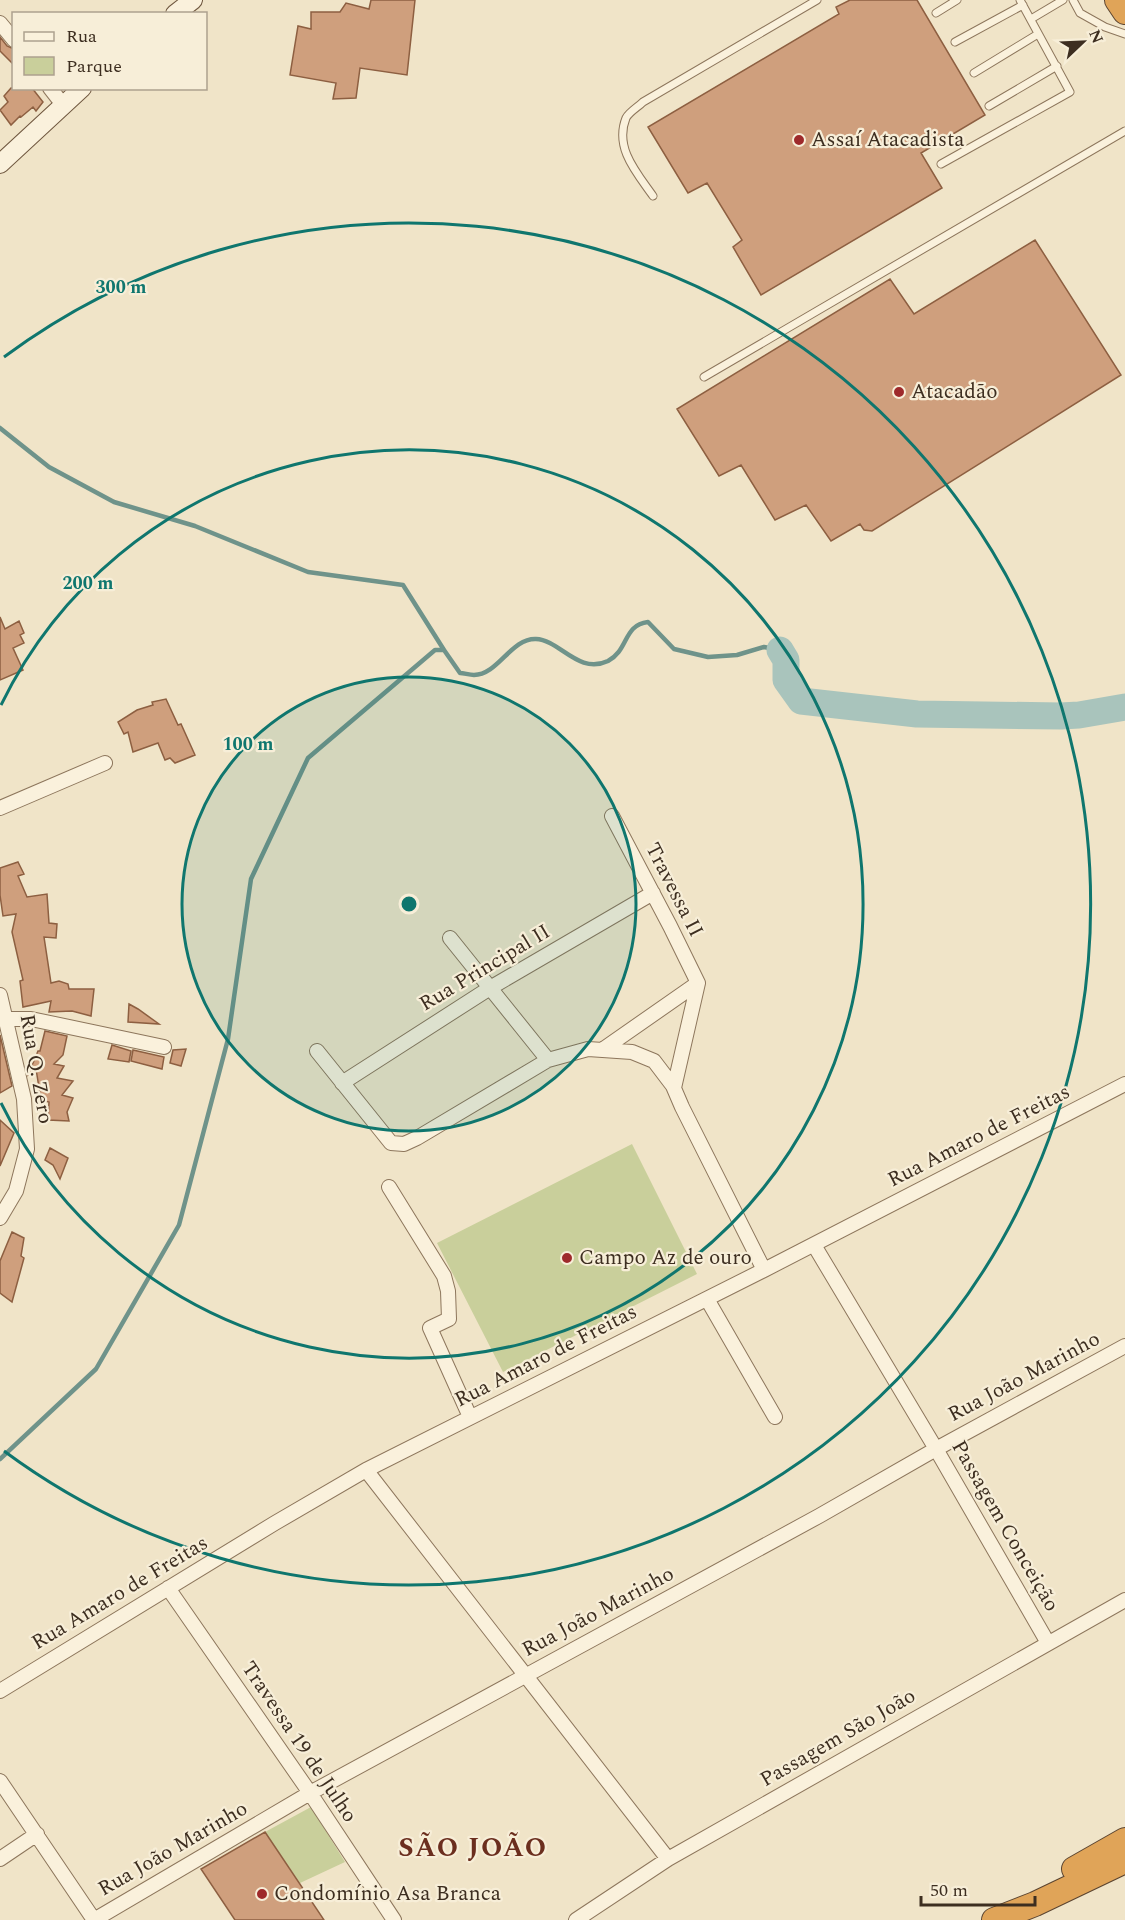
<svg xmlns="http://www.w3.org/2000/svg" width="1125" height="1920" font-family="Spectral,serif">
<rect width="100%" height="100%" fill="#f0e4c8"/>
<path fill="#c9cf9b" d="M632,1144L697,1274L503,1372L437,1243Z
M311,1807L345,1862L300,1883L265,1832Z"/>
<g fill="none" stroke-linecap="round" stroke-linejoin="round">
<path stroke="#6f938a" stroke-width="4.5" d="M0,428L49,467L114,502L195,526L308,572L403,585L444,650
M0,1459L96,1369L179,1225L228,1039L251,879L308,758L435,650H444L460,673C464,673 469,675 474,675C498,675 511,638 536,639C560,640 578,675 608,661C629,650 623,625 648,622L674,649L708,657L737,655L764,647L780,650"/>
<path stroke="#a9c4bc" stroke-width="27" d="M780,650L786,660V680L801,701L917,714L1061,716L1079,715L1125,707"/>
</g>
<path fill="#cf9f7d" stroke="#8d5f41" stroke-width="1.5" d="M371,0H415L407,75L360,68L356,98L333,99L336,83L290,75L298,26L311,29V12H340L346,3L369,9Z
M850,0H917L985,115L921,153L942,188L761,295L733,247L742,240L707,183L688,193L648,127L839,14L836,7Z
M0,37L7,46L14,49V65L0,51Z
M11,88H32L43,102L36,111L33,107L21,117L20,116L11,125L0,110L8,102L4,96Z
M1035,240L1121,375L872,531L864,530L860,524L831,541L806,505L775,520L741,465L719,476L677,409L890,279L914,314Z
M0,617L5,629L19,621L24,633L20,635L24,643L13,648L23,670L0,680Z
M166,699L178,725L181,724L195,755L175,763L170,758L165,760L158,743L133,752L128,732L124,734L118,722L137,710L153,705L152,702Z
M18,862L24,874L18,876L27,897L47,894L49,923L57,924L56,938L44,937L51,983L59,981L68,984L69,989H94L91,1016L72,1011L49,1012L51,1001L23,1007L20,981L23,980L12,932L16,914L3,916L0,895V868Z
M129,1004L138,1009L159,1024L128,1022Z
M45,1031L67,1036L63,1055L54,1064L64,1066L57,1078L73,1081L62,1095L73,1098L67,1112L69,1121L48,1120L49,1102L41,1100L36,1069L28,1075L38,1051H40Z
M0,1035L12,1086L0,1093Z
M112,1045L131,1051L129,1062L108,1059Z
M186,1049L181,1066L170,1063L173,1050Z
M133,1050L164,1057L162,1069L131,1061Z
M0,1120L14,1133L0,1166Z
M50,1148L68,1158L60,1179L53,1165L45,1160Z
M12,1232L24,1238L21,1256L24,1258L12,1302L0,1293V1261Z
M265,1832L324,1920H235L201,1869Z"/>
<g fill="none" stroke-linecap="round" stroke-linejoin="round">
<defs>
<path id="lane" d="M1073,0L1080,13L1105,27L1125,34
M936,13L957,0
M1031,19L1063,0
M955,42L1023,5
M974,73L1038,34
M989,106L1057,66
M941,164L1070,92L1020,0
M653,196C637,173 614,148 626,118C629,112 638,107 643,102L817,0
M704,377L1125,131"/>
<path id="street" d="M0,23L14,40
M50,88L64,106
M0,808L105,763
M612,816L670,926L698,983
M450,938L548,1060
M0,995L24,1099L27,1149L16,1191L0,1218
M7,1019H31L164,1047
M602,1050L698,983
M317,1051L391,1143L404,1144L417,1138L548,1060L588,1049L632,1052L654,1061L673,1086L682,1107L764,1270
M342,1083L490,988L653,893
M674,1088L698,983
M389,1187L444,1276L448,1291L449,1319L430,1328L470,1417
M814,1245L936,1449L1048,1643
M707,1299L775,1417
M366,1470L668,1859
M168,1588L310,1793L394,1920
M0,1691L275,1523L366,1470L764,1270L1125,1084
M0,1781L94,1920
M0,1859L37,1834
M94,1920L310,1793L819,1516L936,1449L1125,1346
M576,1920L668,1859L1125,1600"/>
<path id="secondary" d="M175,14L193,0
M0,164L82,88"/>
<path id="highway" d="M1117,0L1125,12
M1074,1869L1125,1840
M994,1920L1035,1904L1125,1861"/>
</defs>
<use href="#lane" stroke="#8d765c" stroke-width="9"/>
<use href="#street" stroke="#8d765c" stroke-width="16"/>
<use href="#secondary" stroke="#6f573f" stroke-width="20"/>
<use href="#highway" stroke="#5b4430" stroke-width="26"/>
<use href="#lane" stroke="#faf1dc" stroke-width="7"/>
<use href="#street" stroke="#faf1dc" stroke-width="14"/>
<use href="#secondary" stroke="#faf1dc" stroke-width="18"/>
<use href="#highway" stroke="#e0a458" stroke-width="24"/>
</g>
<circle cx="409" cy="904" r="227" fill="#0f766e" fill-opacity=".12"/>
<g fill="none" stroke="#0f766e" stroke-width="3">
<circle cx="409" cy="904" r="227"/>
<path d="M1 705A454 454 0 1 1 1 1103"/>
<path d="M4 357A681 681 0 1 1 4 1451"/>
</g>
<g fill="#9e2a2b" stroke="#f7eed8" stroke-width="2">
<circle cx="799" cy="140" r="6"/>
<circle cx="899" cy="392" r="6"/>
<circle cx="567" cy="1258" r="6"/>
<circle cx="262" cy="1894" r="6"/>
</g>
<g text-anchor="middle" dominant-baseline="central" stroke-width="4.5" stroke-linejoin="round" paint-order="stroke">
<g font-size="21" fill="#3d2e20" stroke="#f7eed8" text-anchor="start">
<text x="811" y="140">Assaí Atacadista</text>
<text x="911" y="392">Atacadão</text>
<text x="579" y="1258">Campo Az de ouro</text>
<text x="274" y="1894">Condomínio Asa Branca</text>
</g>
<g font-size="21" fill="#3d2e20" stroke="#f7eed8">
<text transform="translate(674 890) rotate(63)">Travessa II</text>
<text transform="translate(485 968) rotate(-31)">Rua Principal II</text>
<text transform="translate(36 1069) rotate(80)">Rua Q. Zero</text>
<text transform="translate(979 1136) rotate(-27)">Rua Amaro de Freitas</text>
<text transform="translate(546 1356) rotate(-27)">Rua Amaro de Freitas</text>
<text transform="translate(1024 1377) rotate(-28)">Rua João Marinho</text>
<text transform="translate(1005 1526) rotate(60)">Passagem Conceição</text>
<text transform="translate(120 1593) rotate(-31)">Rua Amaro de Freitas</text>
<text transform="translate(598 1612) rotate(-28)">Rua João Marinho</text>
<text transform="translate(838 1738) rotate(-30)">Passagem São João</text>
<text transform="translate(299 1742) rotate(56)">Travessa 19 de Julho</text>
<text transform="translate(173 1849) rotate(-30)">Rua João Marinho</text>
</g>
<g font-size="27" font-weight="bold" letter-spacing="1.5" fill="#6b2e1e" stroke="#f7eed8">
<text x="473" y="1848">SÃO JOÃO</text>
</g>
</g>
<circle cx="409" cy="904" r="9" fill="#0f766e" stroke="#f7eed8" stroke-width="3"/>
<g font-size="18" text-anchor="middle" font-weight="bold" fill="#0f766e" stroke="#f7eed8" stroke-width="4.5" stroke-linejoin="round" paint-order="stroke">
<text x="121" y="293">300 m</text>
<text x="88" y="589">200 m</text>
<text x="248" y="750">100 m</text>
</g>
<rect x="12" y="12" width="195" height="78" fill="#f7eed8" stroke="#ada18e" stroke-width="1.5"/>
<rect x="24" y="32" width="30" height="9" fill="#faf1dc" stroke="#ada18e" stroke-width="1.5"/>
<text x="66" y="42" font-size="18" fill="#3d2e20">Rua</text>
<rect x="24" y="57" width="30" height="18" fill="#c9cf9b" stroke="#ada18e" stroke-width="1.5"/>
<text x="66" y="72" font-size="18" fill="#3d2e20">Parque</text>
<g transform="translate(1083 42) rotate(67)" stroke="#f7eed8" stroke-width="4.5" paint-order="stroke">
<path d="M0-4.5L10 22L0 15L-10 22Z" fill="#3d2e20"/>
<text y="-9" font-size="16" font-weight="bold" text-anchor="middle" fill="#3d2e20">N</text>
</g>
<path d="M921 1896v9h114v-9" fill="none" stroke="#3d2e20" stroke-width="3"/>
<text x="930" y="1896" font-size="18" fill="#3d2e20" stroke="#f7eed8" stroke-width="4.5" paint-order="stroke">50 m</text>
</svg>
